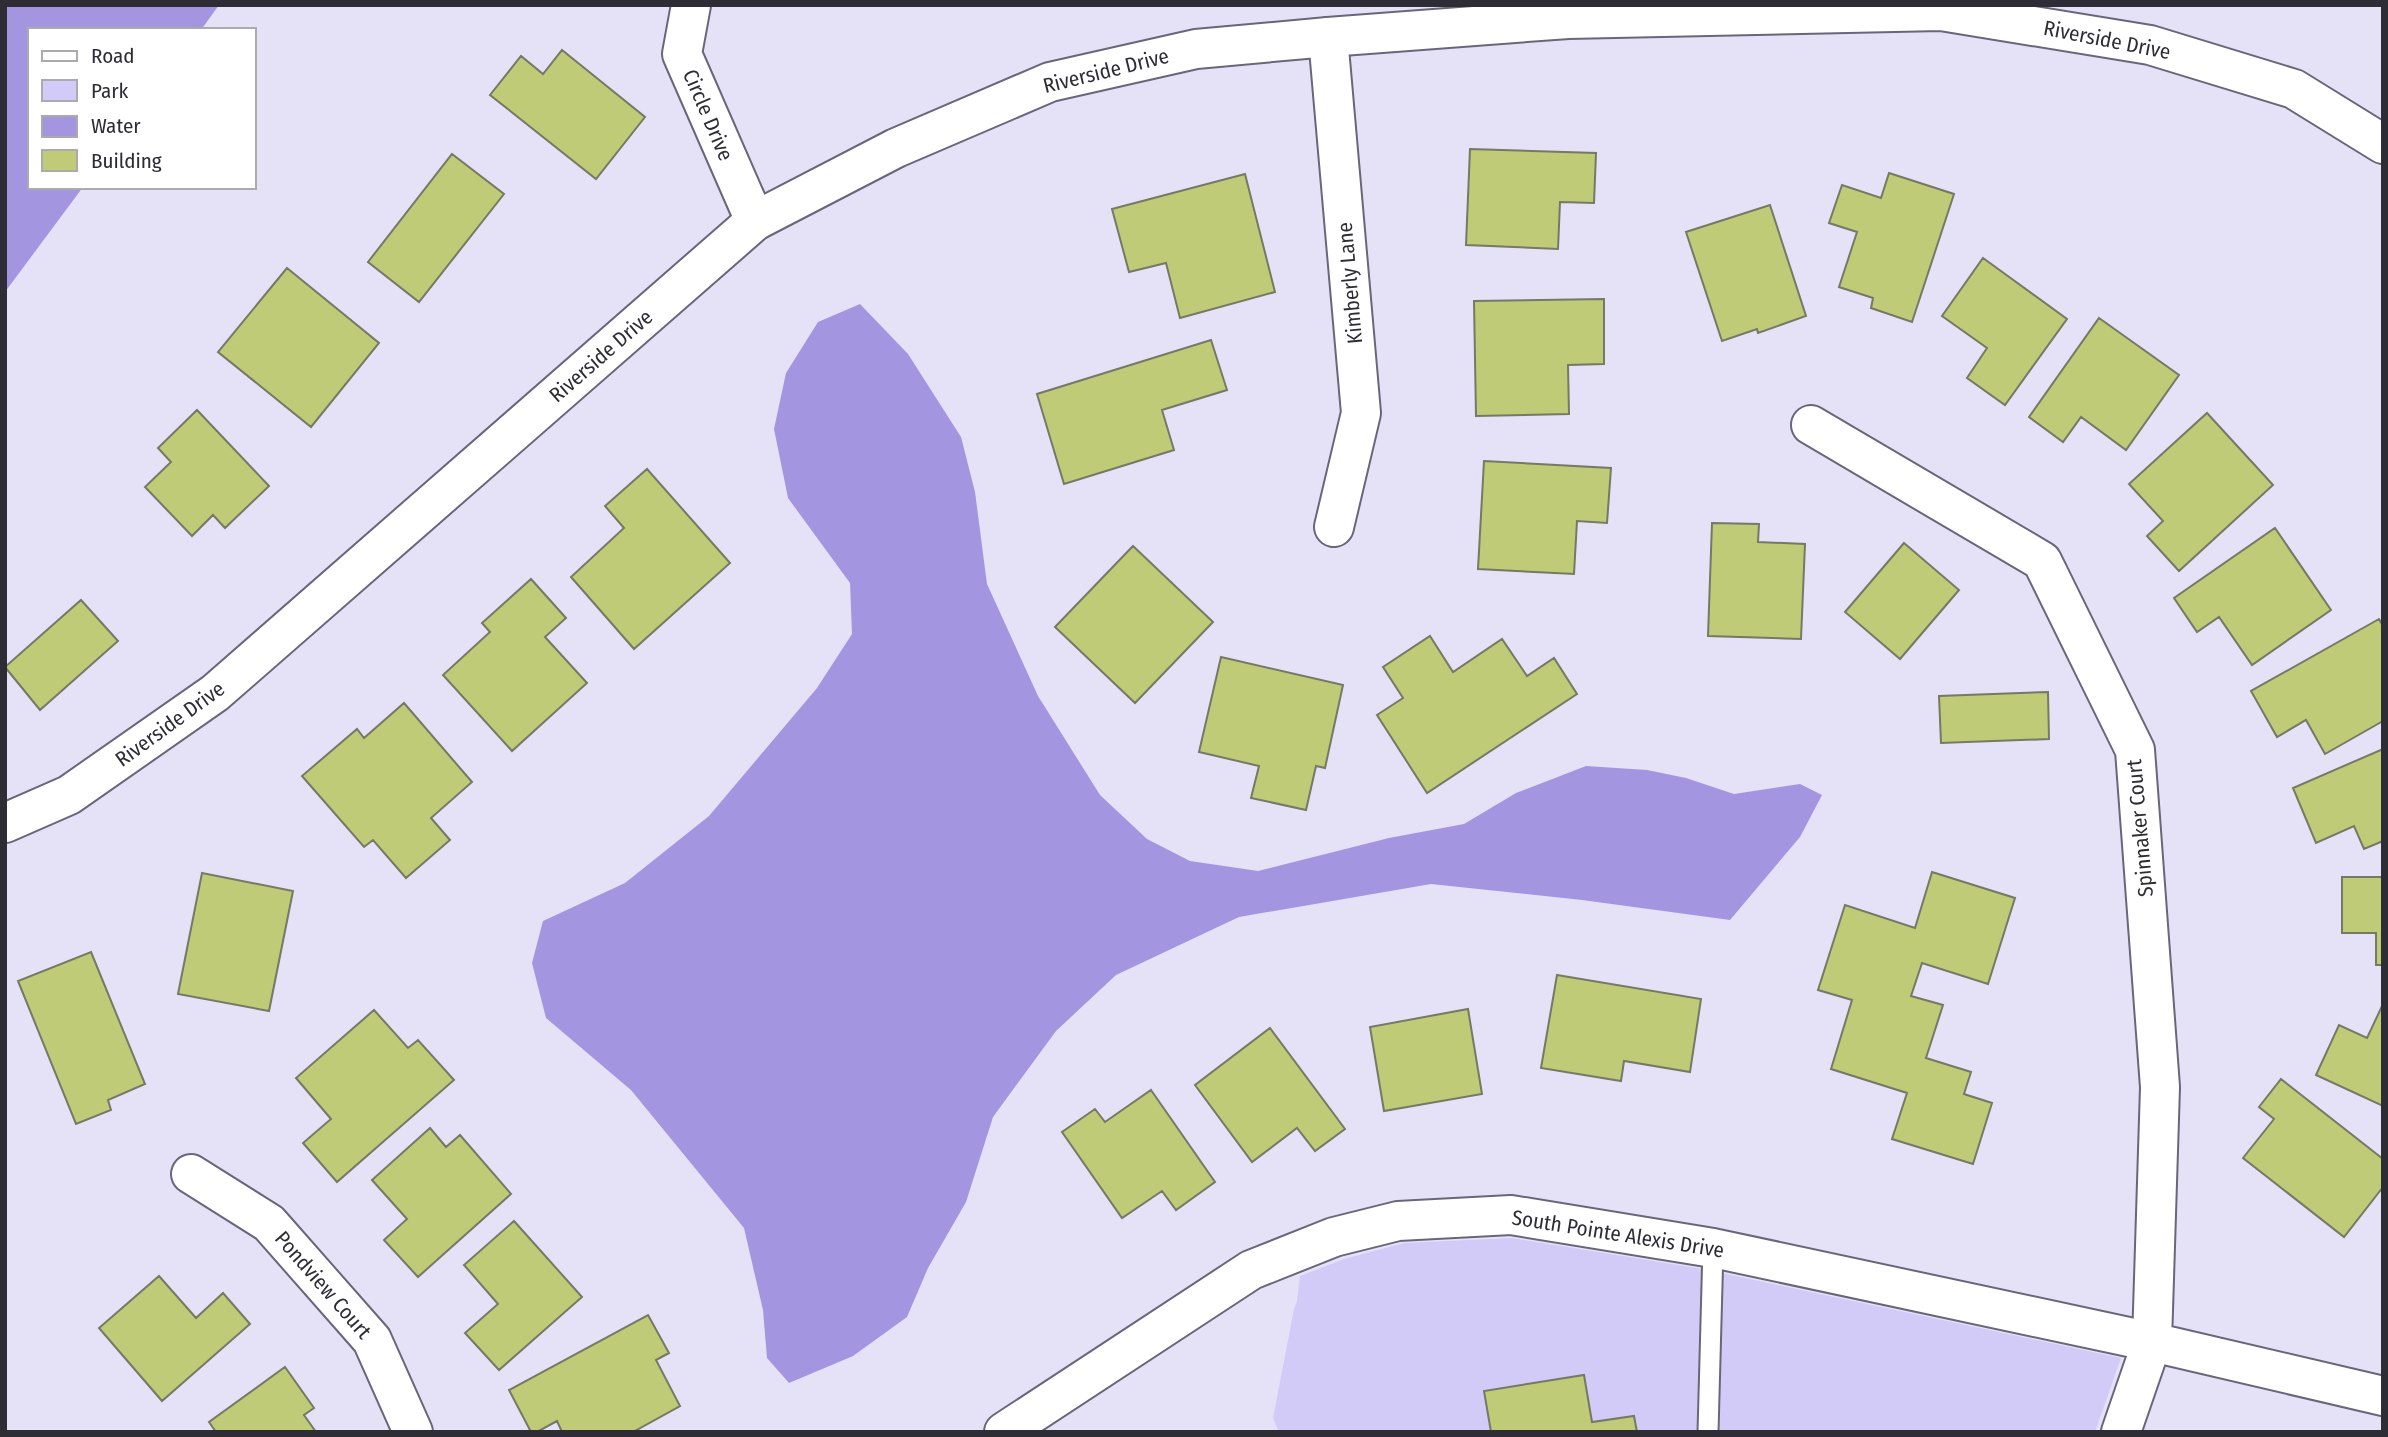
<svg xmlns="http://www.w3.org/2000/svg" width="2388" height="1437" font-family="'Fira Sans Condensed',sans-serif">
<rect width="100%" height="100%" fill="#e5e2f8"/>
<path fill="#d2cbf8" d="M1512,1238L1703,1269L2121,1358L2095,1432H1279L1273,1418L1294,1309L1297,1301L1300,1276L1344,1259L1404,1243Z"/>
<path fill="#a495e0" d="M5,5H219L201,30H30V187H83L5,292Z
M860,304L908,354L961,437L975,492L987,584L1038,696L1100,795L1147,839L1190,861L1258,871L1389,838L1464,824L1516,793L1586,766L1647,770L1686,778L1734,794L1800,784L1822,795L1800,837L1730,920L1582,900L1431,884L1239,917L1116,975L1056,1031L993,1117L966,1202L928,1268L907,1317L853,1356L789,1383L767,1358L763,1310L744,1228L631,1090L546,1018L532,963L543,921L625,883L709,816L817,688L852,634L850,583L788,498L774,429L786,373L818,322Z"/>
<path fill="#bfcb77" stroke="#757965" stroke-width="2" d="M562,50L645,117L596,179L490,95L521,56L543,74Z
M1470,149L1596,153L1594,203L1560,202L1558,249L1466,245Z
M452,154L504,194L419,302L368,262Z
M1889,173L1954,194L1912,322L1871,308L1873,298L1839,287L1857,232L1829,223L1842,185L1881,198Z
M1245,174L1275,292L1180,318L1166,263L1129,272L1112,209Z
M1770,205L1806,316L1758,333L1757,329L1722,341L1686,232Z
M1983,258L2067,319L2005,405L1967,378L1987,348L1942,316Z
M287,268L379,343L311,427L218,352Z
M1604,299V364L1568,365L1569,414L1476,416L1474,301Z
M2099,318L2179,375L2126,450L2081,417L2063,442L2029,417Z
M1211,340L1227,390L1162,410L1174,450L1064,484L1037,394Z
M197,410L269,486L225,528L213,515L192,536L145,487L171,462L158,448Z
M2207,413L2273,485L2179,571L2147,536L2163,521L2129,484Z
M1484,461L1611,468L1607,523L1577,521L1574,574L1478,569Z
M647,469L730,563L634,649L571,577L624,528L605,506Z
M1712,523L1759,524L1758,542L1805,544L1801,639L1708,636Z
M2275,528L2331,610L2252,665L2219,617L2197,632L2174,598Z
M1904,543L1959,590L1900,659L1845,612Z
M1133,546L1213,622L1135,703L1055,627Z
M531,579L566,618L545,637L587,683L512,751L443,675L490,632L482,623Z
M81,600L118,641L40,710L5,667Z
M2379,619L2383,626V721L2325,754L2306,720L2277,737L2251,691Z
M1430,636L1453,672L1502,639L1527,676L1554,658L1577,694L1427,793L1377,715L1403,698L1383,667Z
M1221,657L1343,685L1325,768L1316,766L1306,810L1251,798L1259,766L1199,752Z
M2048,692L2049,739L1941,743L1939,696Z
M404,703L472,782L431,818L450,840L406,878L373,840L364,847L302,776L357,729L364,738Z
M2383,749V841L2364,849L2354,826L2316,843L2293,788Z
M1932,872L2015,898L1988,984L1922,963L1911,996L1943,1005L1926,1058L1971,1072L1964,1094L1992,1103L1973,1164L1892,1139L1907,1093L1831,1069L1852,1000L1818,990L1845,905L1915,928Z
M202,873L293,891L269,1011L178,994Z
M2342,877H2383V965H2376V933H2342Z
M91,952L145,1084L108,1100L111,1110L76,1124L18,981Z
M1557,975L1701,999L1690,1072L1624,1061L1621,1081L1541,1068Z
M2383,1004V1106L2316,1075L2339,1025L2367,1038Z
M1468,1009L1482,1094L1384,1111L1370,1027Z
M374,1010L408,1048L418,1040L454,1080L337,1182L303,1143L331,1119L296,1078Z
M1270,1028L1345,1129L1315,1151L1297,1128L1252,1162L1195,1085Z
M2281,1079L2383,1159V1187L2344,1237L2243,1158L2274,1119L2259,1107Z
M1151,1090L1215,1182L1176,1210L1162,1191L1122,1218L1062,1132L1095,1109L1105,1122Z
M430,1128L446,1147L460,1135L511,1194L418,1277L384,1240L407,1219L372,1180Z
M514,1221L582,1297L499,1370L465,1333L498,1304L464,1265Z
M159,1276L196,1318L223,1293L250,1324L162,1401L99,1328Z
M648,1315L669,1353L656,1360L680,1406L633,1432H562L557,1421L537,1432H531L509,1390Z
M285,1367L314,1408L304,1415L316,1432H216L209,1422Z
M1584,1375L1592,1422L1634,1416L1637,1432H1491L1484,1391Z"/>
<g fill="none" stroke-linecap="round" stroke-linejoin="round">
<defs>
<path id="lane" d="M1708,1432L1713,1248"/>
<path id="street" d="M691,5L682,54L755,221
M1328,37L1361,413L1334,527
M1811,425L2042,561L2135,750L2160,1087L2152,1342L2121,1432
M191,1174L269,1223L372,1340L413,1432
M1004,1432L1251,1270L1334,1237L1398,1221L1511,1215L1713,1248L2152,1342L2383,1396"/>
<path id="secondary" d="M5,823L69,795L215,693L755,221L896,148L1050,82L1196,49L1328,37L1568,19L1941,11L2150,45L2294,89L2383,144"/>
</defs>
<use href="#lane" stroke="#696679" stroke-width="23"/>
<use href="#street" stroke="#696679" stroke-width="42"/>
<use href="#secondary" stroke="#696679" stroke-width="42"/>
<use href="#lane" stroke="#fff" stroke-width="19"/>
<use href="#street" stroke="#fff" stroke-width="38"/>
<use href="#secondary" stroke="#fff" stroke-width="38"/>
</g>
<g text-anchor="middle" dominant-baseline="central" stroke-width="6" stroke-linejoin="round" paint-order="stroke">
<g font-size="21" fill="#2e2c35" stroke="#fff">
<text transform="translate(2107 40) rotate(11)">Riverside Drive</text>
<text transform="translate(1106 71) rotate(-14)">Riverside Drive</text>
<text transform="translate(708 115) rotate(67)">Circle Drive</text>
<text transform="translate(1350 283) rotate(-95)">Kimberly Lane</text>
<text transform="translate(601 356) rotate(-41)">Riverside Drive</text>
<text transform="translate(170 724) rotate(-36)">Riverside Drive</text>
<text transform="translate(2140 828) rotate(-95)">Spinnaker Court</text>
<text transform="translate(1618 1234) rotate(9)">South Pointe Alexis Drive</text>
<text transform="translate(323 1285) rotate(49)">Pondview Court</text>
</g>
</g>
<rect width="2388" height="1437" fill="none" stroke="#2e2c35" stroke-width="14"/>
<rect x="28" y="28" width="228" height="161" fill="#ffffff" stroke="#ababae" stroke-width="2"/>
<rect x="42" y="51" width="35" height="10" fill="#ffffff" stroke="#ababae" stroke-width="2"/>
<text x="91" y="63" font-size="21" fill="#2e2c35">Road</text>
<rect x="42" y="80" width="35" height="21" fill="#d2cbf8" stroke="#ababae" stroke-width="2"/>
<text x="91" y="98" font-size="21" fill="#2e2c35">Park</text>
<rect x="42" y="116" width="35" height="21" fill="#a495e0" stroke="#ababae" stroke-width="2"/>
<text x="91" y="133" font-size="21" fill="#2e2c35">Water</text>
<rect x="42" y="150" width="35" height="21" fill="#bfcb77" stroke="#ababae" stroke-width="2"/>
<text x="91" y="168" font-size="21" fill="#2e2c35">Building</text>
</svg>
